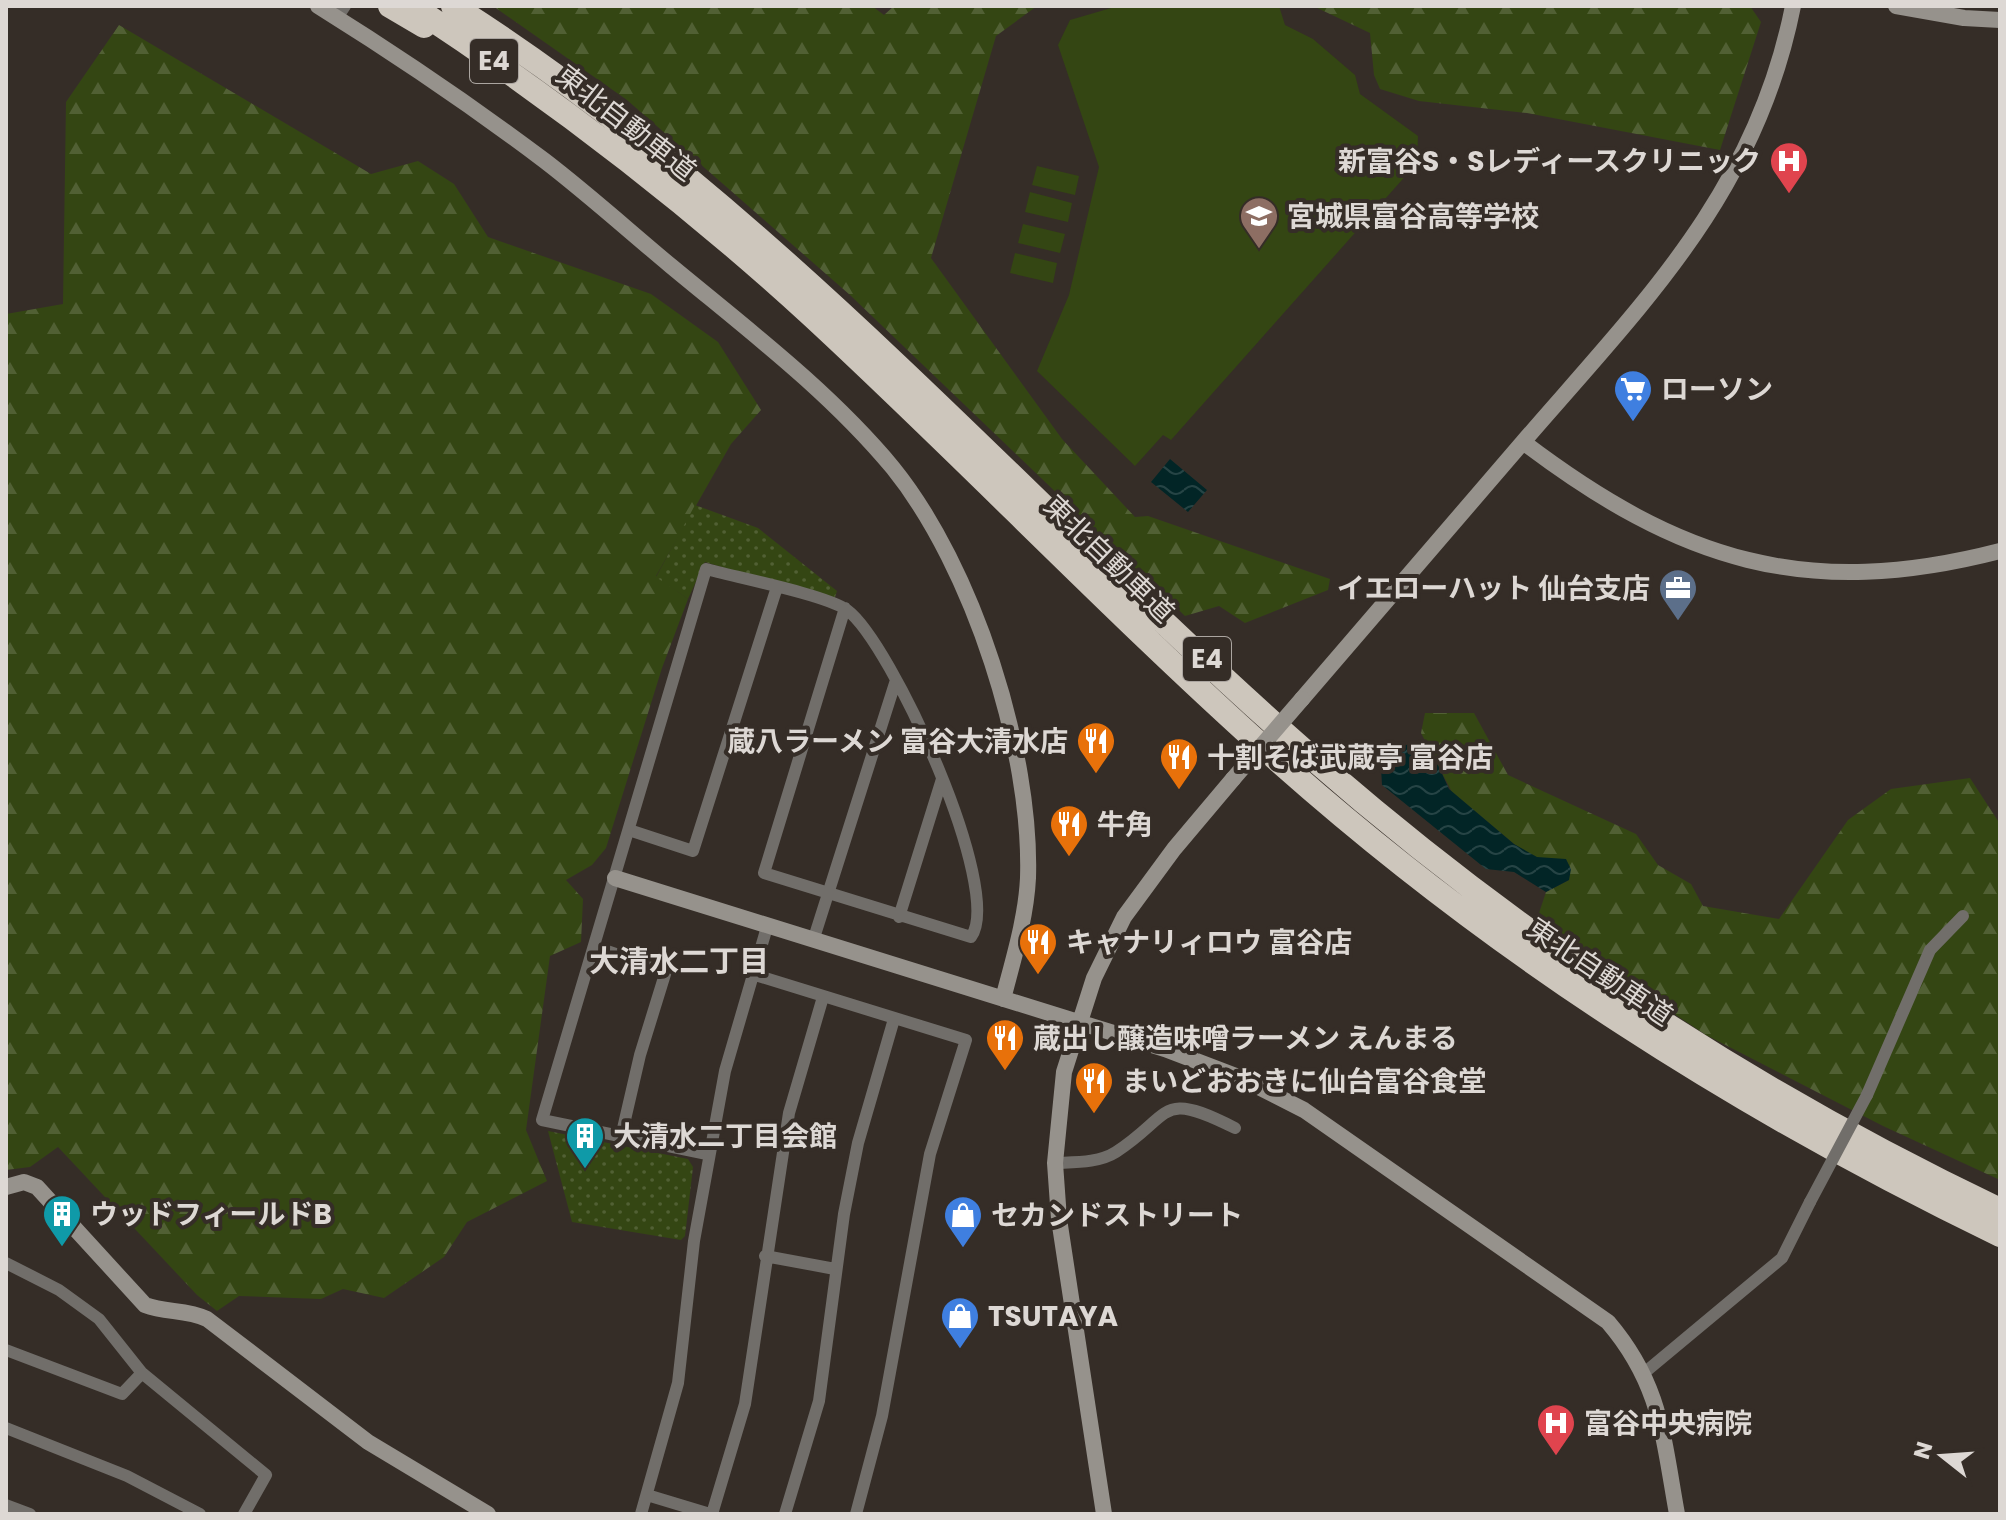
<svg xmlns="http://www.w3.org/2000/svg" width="2006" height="1520" font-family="Poppins,'Noto Sans JP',sans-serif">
<defs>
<pattern id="forest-firs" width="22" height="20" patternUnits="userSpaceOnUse" patternTransform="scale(2)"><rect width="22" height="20" fill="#344613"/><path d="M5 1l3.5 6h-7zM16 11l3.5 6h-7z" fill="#516034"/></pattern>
<pattern id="park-dots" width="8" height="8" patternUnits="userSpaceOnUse" patternTransform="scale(2)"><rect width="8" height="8" fill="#344613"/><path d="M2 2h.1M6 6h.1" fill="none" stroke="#516034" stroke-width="1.8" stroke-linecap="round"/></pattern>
<pattern id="water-waves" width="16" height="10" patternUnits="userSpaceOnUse" patternTransform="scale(2)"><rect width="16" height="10" fill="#022526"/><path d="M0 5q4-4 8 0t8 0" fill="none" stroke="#264445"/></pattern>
</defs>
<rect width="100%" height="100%" fill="#352d27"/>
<path fill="#344613" d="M1118,6H1279L1285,25L1313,39L1355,75L1360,94L1418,136L1417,163L1171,440L1163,435L1135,466L1037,371L1069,295L1099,167L1058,45L1070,20Z
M1037,166L1079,176L1075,195L1032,185Z
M1030,192L1072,203L1068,222L1025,212Z
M1023,224L1065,234L1060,253L1018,243Z
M1015,253L1057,263L1053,283L1010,273Z"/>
<path fill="url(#forest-firs)" d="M493,6H872L884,15L894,6H1037L996,36L931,258L1062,439L1135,517L1148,516L1330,579L1328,590L1245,623L1219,606L1185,616L850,295L627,100Z
M1313,6H1750L1761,22L1720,150L1527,113L1419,101L1380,89L1374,75L1370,33Z
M119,25L371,174L418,161L454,184L488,237L651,294L718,342L761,410L731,444L656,576L688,599L662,668L606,848L592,865L566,880L583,899L581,942L550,956L526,1130L547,1181L467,1222L444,1257L384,1298L343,1289L321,1299L239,1296L217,1311L197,1295L58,1147L30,1167L6,1170V314L63,304L66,102Z
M1425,713H1474L1508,775L1636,834L1658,865L1691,884L1703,906L1779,919L1848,820L1891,789L1970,778L2000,824V1180L1883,1126L1706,1035L1536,922L1546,892L1569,880L1514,844L1452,792L1421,733Z"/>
<path fill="url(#park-dots)" d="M695,505L758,528L837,591L834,600L705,562L688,599L656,577Z
M548,1131L688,1159L693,1167L685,1236L681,1240L572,1222Z"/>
<path fill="url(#water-waves)" d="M1170,459L1207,490L1188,512L1151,482Z
M1427,741L1449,789L1514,844L1537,857L1566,859L1571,869L1569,880L1546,892L1514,872L1486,869L1382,785L1380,750Z"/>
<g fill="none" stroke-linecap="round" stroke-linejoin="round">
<path stroke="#716e6a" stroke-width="12" d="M337,18L345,6
M629,830L693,851L777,587
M899,917L942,779
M813,941L896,680
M595,947L666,971L640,1055L621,1137
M752,974L966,1040L930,1154L882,1416L856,1514
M1867,1095L1930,950L1963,916
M707,1154L542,1120L706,569C735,577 827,595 847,610C891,642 1005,891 971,937L764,873L845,608
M1055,1163C1074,1162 1099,1163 1116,1152C1174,1114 1158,1089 1235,1128
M765,1256L835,1269
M6,1263L59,1290L99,1319L142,1373L266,1475L244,1514
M6,1350L122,1394L142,1373
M1644,1373L1782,1258L1810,1202
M6,1428L127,1476L200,1514
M647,1495L710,1514
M6,1505L30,1514
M641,1514L678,1383L694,1241L725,1071L767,927
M712,1514L745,1404L789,1113L823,997
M785,1514L819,1401L844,1214L858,1143L894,1019"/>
<path stroke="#96928c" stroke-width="16" d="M318,6C395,54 472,106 545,161C588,194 629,231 671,266C747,329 829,391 893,468C973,567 1032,751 1028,878C1026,919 1013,960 1003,999
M1896,6L1964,18L2000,20
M1523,442C1680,561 1806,601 2000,551
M1302,699C1376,613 1449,527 1523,442C1643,303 1756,193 1793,6
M615,878L1165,1049L1241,1078L1304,1110L1608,1322C1661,1384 1663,1437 1677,1514
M6,1187L24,1182L37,1187L145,1305C166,1313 186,1309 207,1319L368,1442L488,1514
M1104,1514L1059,1219L1055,1163L1064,1072L1094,978L1124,917L1174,849L1233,779"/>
<path stroke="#cdc6bc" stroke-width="24" d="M390,6L424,26
M412,6C552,98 688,202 812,316C971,463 1120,620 1282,764C1500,957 1738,1108 2000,1235
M453,6C772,208 1019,499 1301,748C1512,934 1745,1089 2000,1210"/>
<path stroke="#716e6a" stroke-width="12" d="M1810,1202L1867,1095"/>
<path stroke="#96928c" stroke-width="16" d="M1233,779L1302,699"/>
</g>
<defs>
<symbol id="hospital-pin" viewBox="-11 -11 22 30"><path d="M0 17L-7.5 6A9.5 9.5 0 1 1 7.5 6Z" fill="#e0444e" stroke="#352d27"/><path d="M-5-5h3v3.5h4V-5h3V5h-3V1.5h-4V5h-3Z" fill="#fff"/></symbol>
<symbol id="school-pin" viewBox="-11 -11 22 30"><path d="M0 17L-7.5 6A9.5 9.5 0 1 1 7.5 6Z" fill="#8d6e63" stroke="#352d27"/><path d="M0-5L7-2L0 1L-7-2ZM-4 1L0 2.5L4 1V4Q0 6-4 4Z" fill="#fff"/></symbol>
<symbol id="supermarket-pin" viewBox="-11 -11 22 30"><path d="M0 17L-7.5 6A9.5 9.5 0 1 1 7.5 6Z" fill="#3f7fe0" stroke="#352d27"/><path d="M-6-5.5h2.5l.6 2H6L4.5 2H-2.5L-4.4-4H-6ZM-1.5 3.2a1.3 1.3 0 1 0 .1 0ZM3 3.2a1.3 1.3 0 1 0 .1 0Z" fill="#fff"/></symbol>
<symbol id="office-pin" viewBox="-11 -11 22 30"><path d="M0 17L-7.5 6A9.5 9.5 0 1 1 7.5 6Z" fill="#5c6f8a" stroke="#352d27"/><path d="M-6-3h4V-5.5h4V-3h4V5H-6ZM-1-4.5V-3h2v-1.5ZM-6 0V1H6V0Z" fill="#fff"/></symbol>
<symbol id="restaurant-pin" viewBox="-11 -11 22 30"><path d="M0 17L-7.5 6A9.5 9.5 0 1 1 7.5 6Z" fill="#e8710a" stroke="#352d27"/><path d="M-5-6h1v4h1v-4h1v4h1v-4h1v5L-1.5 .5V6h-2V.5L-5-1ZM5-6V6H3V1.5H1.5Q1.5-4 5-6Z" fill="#fff"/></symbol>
<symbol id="building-pin" viewBox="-11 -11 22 30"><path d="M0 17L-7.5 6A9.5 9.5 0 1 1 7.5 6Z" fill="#0f9aa8" stroke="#352d27"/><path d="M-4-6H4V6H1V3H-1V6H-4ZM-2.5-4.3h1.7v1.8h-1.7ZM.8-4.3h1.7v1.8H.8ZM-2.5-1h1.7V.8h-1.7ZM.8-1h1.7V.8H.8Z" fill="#fff"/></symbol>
<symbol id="shop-pin" viewBox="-11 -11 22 30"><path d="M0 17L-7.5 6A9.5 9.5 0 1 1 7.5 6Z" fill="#3f7fe0" stroke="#352d27"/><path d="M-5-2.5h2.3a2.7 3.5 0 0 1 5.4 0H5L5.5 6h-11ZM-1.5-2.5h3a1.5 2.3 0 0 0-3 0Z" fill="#fff"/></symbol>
</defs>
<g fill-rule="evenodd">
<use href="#hospital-pin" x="1767" y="139" width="44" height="60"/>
<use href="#school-pin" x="1237" y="194" width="44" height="60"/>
<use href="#supermarket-pin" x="1611" y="367" width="44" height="60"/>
<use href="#office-pin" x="1656" y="566" width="44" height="60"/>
<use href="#restaurant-pin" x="1074" y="719" width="44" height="60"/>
<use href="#restaurant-pin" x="1157" y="735" width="44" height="60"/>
<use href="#restaurant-pin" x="1047" y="802" width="44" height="60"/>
<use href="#restaurant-pin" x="1016" y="920" width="44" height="60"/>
<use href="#restaurant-pin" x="983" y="1016" width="44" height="60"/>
<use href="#restaurant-pin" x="1072" y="1059" width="44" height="60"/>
<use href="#building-pin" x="563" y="1114" width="44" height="60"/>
<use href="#building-pin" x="40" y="1192" width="44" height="60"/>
<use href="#shop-pin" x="941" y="1193" width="44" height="60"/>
<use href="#shop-pin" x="938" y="1294" width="44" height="60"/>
<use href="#hospital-pin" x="1534" y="1401" width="44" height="60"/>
</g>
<g text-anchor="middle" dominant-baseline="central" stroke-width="8" stroke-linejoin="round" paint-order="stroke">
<g fill="#352d27" stroke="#aba5a0" stroke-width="2">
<rect x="470" y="39" width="48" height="44" rx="6"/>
<rect x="1183" y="637" width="48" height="44" rx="6"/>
</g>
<g font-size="26" font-weight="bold" fill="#ddd8d4">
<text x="494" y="61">E4</text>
<text x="1207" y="659">E4</text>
</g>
<g font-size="28" fill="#ddd8d4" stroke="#352d27">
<text transform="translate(626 123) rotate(38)">東北自動車道</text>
<text transform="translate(1109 559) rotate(44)">東北自動車道</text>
<text transform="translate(1600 972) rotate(34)">東北自動車道</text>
</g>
<g font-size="28" font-weight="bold" fill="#ddd8d4" stroke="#352d27" text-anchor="start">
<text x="1761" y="161" text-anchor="end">新富谷S・Sレディースクリニック</text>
<text x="1287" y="216">宮城県富谷高等学校</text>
<text x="1661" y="389">ローソン</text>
<text x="1650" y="588" text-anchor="end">イエローハット 仙台支店</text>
<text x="1068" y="741" text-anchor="end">蔵八ラーメン 富谷大清水店</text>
<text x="1207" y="757">十割そば武蔵亭 富谷店</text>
<text x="1097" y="824">牛角</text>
<text x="1066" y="942">キャナリィロウ 富谷店</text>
<text x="1033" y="1038">蔵出し醸造味噌ラーメン えんまる</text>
<text x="1122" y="1081">まいどおおきに仙台富谷食堂</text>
<text x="613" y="1136">大清水二丁目会館</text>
<text x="90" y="1214">ウッドフィールドB</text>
<text x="991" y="1215">セカンドストリート</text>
<text x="988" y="1316">TSUTAYA</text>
<text x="1584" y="1423">富谷中央病院</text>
</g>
<g font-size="30" font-weight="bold" fill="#ddd8d4" stroke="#352d27">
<text x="679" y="961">大清水二丁目</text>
</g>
</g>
<rect width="2006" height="1520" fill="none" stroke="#ddd8d4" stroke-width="16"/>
<g transform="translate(1942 1456) rotate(287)" stroke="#352d27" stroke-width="6" paint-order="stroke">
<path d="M0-6L14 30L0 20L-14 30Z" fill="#ddd8d4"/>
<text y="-12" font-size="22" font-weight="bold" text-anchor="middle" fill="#ddd8d4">N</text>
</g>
</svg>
